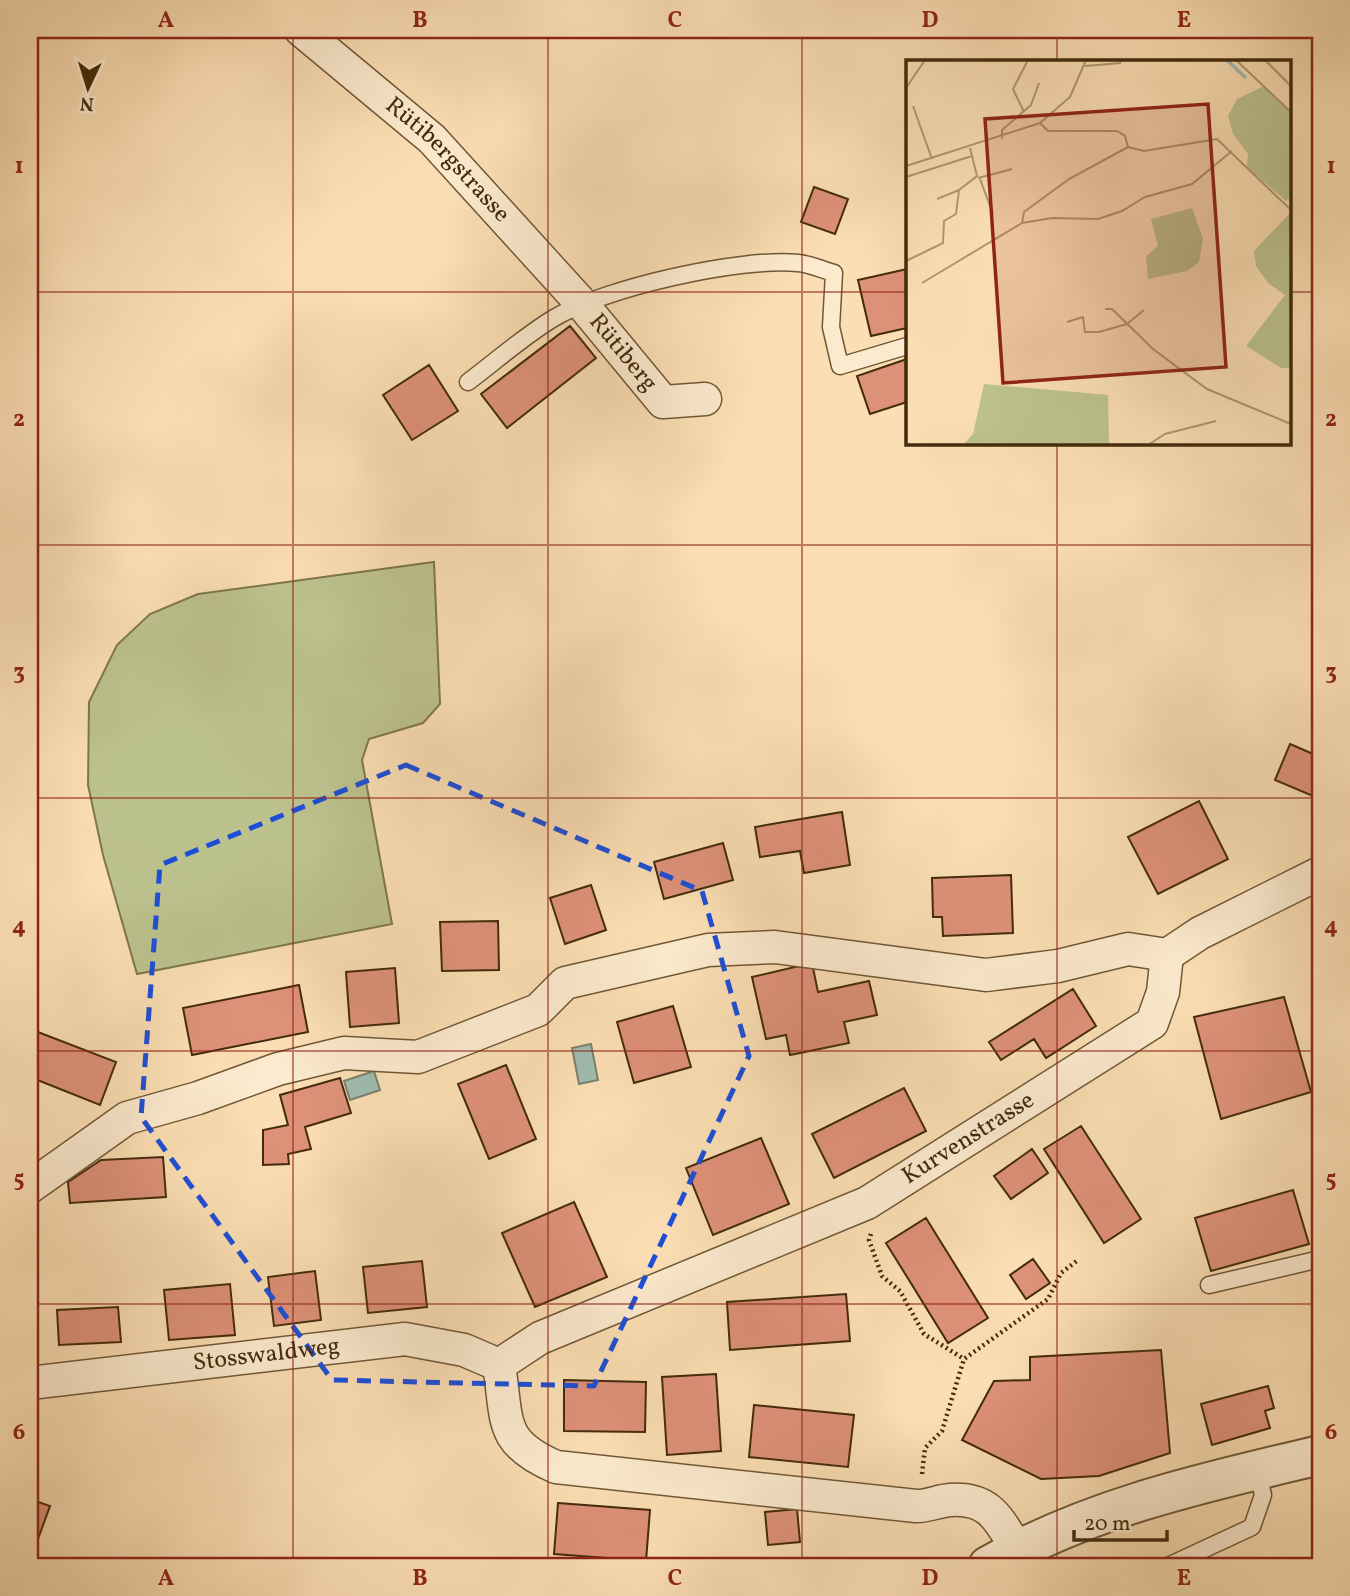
<svg xmlns="http://www.w3.org/2000/svg" width="1350" height="1596" font-family="Vollkorn,serif">
<rect width="100%" height="100%" fill="#fbdeb3"/>
<filter id="stains"><feTurbulence type="fractalNoise" baseFrequency=".00286" numOctaves="4"/><feColorMatrix values="0 0 0 0 .2 0 0 0 0 .09 0 0 0 0 .02 0 0 0 .5 -.17"/></filter>
<radialGradient id="worn" r=".72"><stop offset=".6" stop-color="#630" stop-opacity="0"/><stop offset="1" stop-color="#630" stop-opacity=".3"/></radialGradient>
<path fill="#bcc28e" stroke="#7f764d" stroke-width="2" d="M434,562L440,704L423,723L369,739L362,760L392,924L137,974L103,855L88,785L89,702L117,645L150,614L198,594Z"/>
<path fill="#9fbcaf" stroke="#7a826e" stroke-width="2" d="M591,1044L598,1080L579,1084L572,1048Z
M374,1071L380,1090L350,1100L344,1081Z"/>
<path fill="#de9179" stroke="#422b0c" stroke-width="2" d="M814,187L848,199L835,234L801,222Z
M907,269V328L871,336L858,280Z
M570,326L596,358L507,428L481,394Z
M907,359V402L870,414L857,376Z
M429,365L458,411L412,440L383,395Z
M1290,744L1320,757V799L1275,780Z
M1199,801L1228,859L1158,894L1128,837Z
M842,812L850,865L804,873L800,851L760,857L755,827Z
M723,843L733,880L664,899L654,862Z
M1011,875L1013,933L943,936L942,917H933L932,878Z
M591,885L606,930L565,944L550,898Z
M498,921L499,970L442,971L440,922Z
M812,963L818,992L869,981L877,1015L844,1022L849,1043L790,1055L786,1035L766,1039L752,977Z
M395,968L399,1023L350,1027L346,972Z
M299,985L308,1032L192,1055L183,1008Z
M1073,989L1096,1026L1046,1058L1034,1039L1001,1060L989,1042Z
M1284,997L1311,1092L1221,1119L1194,1017Z
M673,1006L691,1067L634,1083L617,1022Z
M30,1029L116,1062L100,1105L30,1077Z
M506,1065L536,1139L489,1159L458,1084Z
M340,1078L351,1113L305,1127L311,1149L288,1154L289,1164L263,1165V1130L288,1125L280,1095Z
M904,1088L926,1131L834,1178L812,1134Z
M1081,1126L1141,1219L1104,1243L1044,1149Z
M761,1138L789,1204L713,1235L686,1168Z
M1032,1149L1048,1173L1011,1199L994,1176Z
M163,1157L166,1197L70,1203L68,1182L101,1160Z
M1293,1190L1309,1244L1211,1271L1195,1218Z
M574,1202L607,1277L535,1307L502,1233Z
M926,1218L988,1318L948,1343L886,1243Z
M1033,1259L1050,1283L1026,1299L1010,1275Z
M422,1261L427,1307L368,1313L363,1267Z
M315,1271L321,1320L274,1326L268,1277Z
M230,1284L235,1335L169,1340L164,1290Z
M846,1294L850,1341L730,1350L727,1302Z
M118,1307L121,1342L59,1345L57,1310Z
M1161,1350L1170,1453L1099,1476L1041,1479L962,1440L994,1381L1030,1380V1357Z
M716,1374L721,1451L667,1455L662,1377Z
M564,1380L646,1382L645,1432L564,1431Z
M1268,1386L1274,1408L1265,1411L1270,1428L1212,1445L1201,1404Z
M754,1405L854,1415L848,1467L749,1457Z
M30,1499L50,1506L30,1561Z
M558,1503L650,1510L646,1561L554,1554Z
M797,1509L800,1542L768,1545L765,1512Z"/>
<g fill="none" stroke-linecap="round" stroke-linejoin="round">
<defs>
<path id="service" d="M468,382C496,361 524,336 554,318C604,288 741,257 798,263C810,264 823,270 834,273L831,327L840,366L907,346
M1209,1285L1320,1259
M1168,1566L1252,1527L1263,1495L1257,1470"/>
<g id="minor">
<path id="s1" d="M301,30L432,139L582,304L663,402L705,399"/>
<path d="M1167,955L1200,933L1320,873"/>
<path d="M30,1187L127,1118L198,1098L278,1069L344,1053L418,1057L538,1010L565,983L708,950L775,947L986,975L1058,966L1128,949L1167,955"/>
<path id="s2" d="M499,1365L540,1338L867,1203L1152,1023L1163,992L1167,955"/>
<path d="M499,1365C508,1421 498,1442 556,1467L916,1506C929,1506 938,1501 950,1500C990,1497 999,1520 1017,1549"/>
<path id="s3" d="M30,1383L405,1339L464,1350L499,1365"/>
</g>
<path id="tertiary" d="M988,1566C1091,1507 1206,1482 1320,1455"/>
</defs>
<use href="#service" stroke="#705836" stroke-width="19"/>
<use href="#minor" stroke="#705836" stroke-width="35"/>
<use href="#tertiary" stroke="#705836" stroke-width="42"/>
<path stroke="#422b0c" stroke-width="4.5" stroke-dasharray="2 3.5" stroke-linecap="butt" d="M871,1234L869,1240L882,1276L900,1291L924,1334L964,1359
M922,1474L925,1448L942,1431L964,1359L1048,1299L1061,1273L1078,1260"/>
<use href="#service" stroke="#fceace" stroke-width="16"/>
<use href="#minor" stroke="#fceace" stroke-width="32"/>
<use href="#tertiary" stroke="#fceace" stroke-width="38"/>
</g>
<path fill="none" stroke="#1d4ed8" stroke-width="5" stroke-dasharray="14 9" stroke-linejoin="round" d="M406,765L702,891L749,1056L594,1386L332,1380L141,1117L160,865Z"/>
<path fill="none" stroke="#8f2418" stroke-width="2" stroke-opacity="0.55" d="M293,30V1566M548,30V1566M802,30V1566M1057,30V61M30,292H907M1289,292H1320M1057,443V1566M30,545H1320M30,798H1320M30,1051H1320M30,1304H1320"/>
<g text-anchor="middle" dominant-baseline="central" stroke-width="7" stroke-linejoin="round" paint-order="stroke">
<g font-size="24" fill="#422b0c" stroke="#fceace">
<text stroke="none"><textPath href="#s1" startOffset="196">Rütibergstrasse</textPath></text>
<text stroke="none"><textPath href="#s1" startOffset="457">Rütiberg</textPath></text>
<text stroke="none"><textPath href="#s2" startOffset="523">Kurvenstrasse</textPath></text>
<text stroke="none"><textPath href="#s3" startOffset="238">Stosswaldweg</textPath></text>
</g>
</g>
<g transform="translate(906 60)">
<rect width="385" height="385" fill="#fbdeb3"/>
<path d="M358,26L385,52V137L380,141L341,107L342,94L327,74L322,56L331,39ZM286,148L297,179L293,202L281,211L242,219L240,196L252,186L245,159ZM385,152V308H375L340,286L379,235L362,223L350,206L348,191ZM78,324L202,335L203,385H57L67,374Z" fill="#bcc28e"/>
<path fill="none" stroke="#9fbcaf" stroke-width="3.5" d="M321,0L340,18"/>
<path fill="none" stroke="#b19670" stroke-width="2" d="M330,0L385,52M359,0L385,26M179,6L215,3M0,28L19,0M7,46L26,99M118,52L107,29L122,0M134,63L142,71H211L219,76L222,87M96,79V70L125,45L133,23M222,87L238,91L311,79L385,150M0,106L134,63L164,37L180,0M0,117L66,96M72,118L106,109M74,119L87,154M31,139L53,130M116,163L146,158L192,159L216,151L239,137L286,124L326,91M116,163L118,152L163,119L222,87M0,201L37,183L38,161L50,154L53,130L71,116L64,88M16,223L116,163M199,249H206L247,289L301,329L385,364M161,262L177,257L179,272H193L221,264L238,250M242,385L259,374L310,361"/>
<path fill="#8f2418" fill-opacity="0.15" stroke="#8f2418" stroke-width="3.5" d="M302,44L320,307L97,323L79,59Z"/>
<rect width="385" height="385" fill="none" stroke="#422b0c" stroke-width="3.5"/>
</g>
<rect width="1350" height="1596" fill="none" stroke="#fbdeb3" stroke-width="77"/>
<g transform="translate(88 88) rotate(184)" stroke="#fceace" stroke-width="5" paint-order="stroke">
<path d="M0-5L12 26L0 18L-12 26Z" fill="#422b0c"/>
<text y="-10" font-size="19" font-weight="bold" text-anchor="middle" fill="#422b0c">N</text>
</g>
<path d="M1074 1530v10h93v-10" fill="none" stroke="#422b0c" stroke-width="3.5"/>
<text x="1084" y="1530" font-size="21" fill="#422b0c" stroke="#fceace" stroke-width="5" paint-order="stroke">20 m</text>
<rect x="38" y="38" width="1274" height="1520" fill="none" stroke="#8f2418" stroke-width="2.5"/>
<g font-size="23" text-anchor="middle" font-weight="bold" fill="#8f2418">
<text x="166" y="27">A</text>
<text x="420" y="27">B</text>
<text x="675" y="27">C</text>
<text x="930" y="27">D</text>
<text x="1184" y="27">E</text>
<text x="19" y="173">1</text>
<text x="1331" y="173">1</text>
<text x="19" y="426">2</text>
<text x="1331" y="426">2</text>
<text x="19" y="679">3</text>
<text x="1331" y="679">3</text>
<text x="19" y="933">4</text>
<text x="1331" y="933">4</text>
<text x="19" y="1186">5</text>
<text x="1331" y="1186">5</text>
<text x="19" y="1439">6</text>
<text x="1331" y="1439">6</text>
<text x="166" y="1585">A</text>
<text x="420" y="1585">B</text>
<text x="675" y="1585">C</text>
<text x="930" y="1585">D</text>
<text x="1184" y="1585">E</text>
</g>
<rect width="100%" height="100%" filter="url(#stains)"/>
<rect width="100%" height="100%" fill="url(#worn)"/>
</svg>
